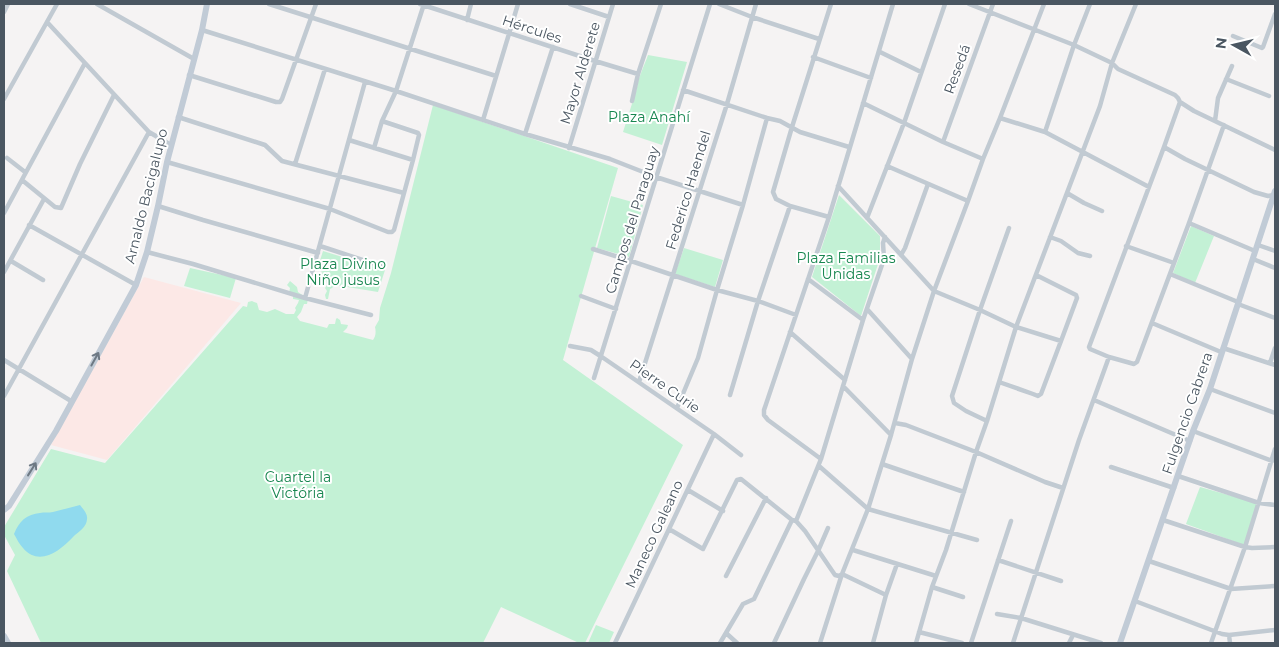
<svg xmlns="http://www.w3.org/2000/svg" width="1279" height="647" font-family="Montserrat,sans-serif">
<rect width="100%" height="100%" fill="#f5f3f3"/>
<path fill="#fce8e6" d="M144,277L241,303L107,460L51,445Z"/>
<path fill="#c3f1d5" d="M648,55L687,62L662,145L623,132L637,88C637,80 645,64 648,55Z
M433,105L618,168L563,360L683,445L585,643H579L501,607L483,643H41L7,571L15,555L4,535V527L51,449L105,463L243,306L247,307L248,302L252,301L254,302L257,303L259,310L267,312L275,309L286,314H294L296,310L295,308L298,303L299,300L293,299V296L289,293L290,288L287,285L290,281L297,287L298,292L308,299L307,304H304L301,312L297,317L300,321L327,328L329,324H335L336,319L337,318L340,320L341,324L348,325L347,328L343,332L373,340C376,336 376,331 375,327L379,320L380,308L391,273Z
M839,195L880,236V258L861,316L812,277Z
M611,196L643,205L629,257L597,248Z
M1191,226L1214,236L1195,283L1173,273Z
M684,248L723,260L715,287L675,274Z
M323,251L385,270L378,292L335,285L332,288L330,289L328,299H326L325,295L327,291L325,288L327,285L326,279L321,275V273L323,272L317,270Z
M190,268L236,278L230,298L184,286Z
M1200,487L1257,503L1244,545L1186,524Z
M596,625L614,632L609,643H588Z"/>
<path fill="#90daee" d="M80,505C83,509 88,514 87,519C87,527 78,532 73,537C60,551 39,567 23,548C19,544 17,539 14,534C19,521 27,514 40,513C44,512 49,513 53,512C62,510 71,507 80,505Z"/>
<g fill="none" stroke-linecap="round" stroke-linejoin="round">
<path stroke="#c1cad2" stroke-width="4.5" d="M97,4L194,59
M269,4L496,76
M420,4L595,61L638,74
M570,4L609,17
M719,4L752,17L819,39
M969,4L1074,45L1112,63L1118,69L1175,95L1178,98L1180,102L1164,147L1089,347L1090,349L1109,357L1134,364L1137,362L1189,223L1224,125
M4,12L8,4
M467,20L471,4
M47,22L149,132L171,145
M202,30L396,91L525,134L610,159L656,177L743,205
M1233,36L1262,48L1263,47L1275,14
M880,52L921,72
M813,57L871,78
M189,75L276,102H280L282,99L316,4
M1226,79L1269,96
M683,90L767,118L780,121L800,132L849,147
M4,99L57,4
M632,101L638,74L661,4
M1180,102L1194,111L1275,150
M863,103L943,142L983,159
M178,117L265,145L282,161L404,193
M1000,118L1045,132L1149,187
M483,120L518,4
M1215,121L1218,98L1232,66
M1045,132L1074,45L1090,4
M525,134L553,47
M349,140L413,160
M943,142L993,4
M1164,147L1185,159L1254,192L1268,196L1274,195
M374,148L382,121L396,91L424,4
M569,148L613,4
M7,158L25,172
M167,162L330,209L388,232H392L394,230L413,160L419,135L418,133L382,121
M295,164L325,69
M887,166L968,201
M22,180L55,207L61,208L80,164L114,95
M838,186L934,291L980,310L1016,327L1061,341L1077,298L1076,295L1036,275
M1067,193L1084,203L1102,211
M158,206L203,220L318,253
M4,213L85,63
M829,217L790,206L776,199L773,192L792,127L831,4
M867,218L904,123L945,4
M1189,223L1255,251
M29,225L136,285
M1050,237L1061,241L1078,253L1090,256
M1258,245L1275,251
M320,246L381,266
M1126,246L1174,263
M593,249L631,261L717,290L758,301L796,315
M147,252L193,264L305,298L371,315
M901,255L905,248L928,184
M1253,259L1275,268
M11,261L43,280
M4,272L44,199
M1170,274L1238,302
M808,279L863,320
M581,296L616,309
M305,298L365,82
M1238,304L1275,318
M867,309L912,359
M1152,323L1221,352
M790,332L845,380
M570,346L591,350L602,357L714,434L741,455
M1223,348L1275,365
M4,360L71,401
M1270,363L1275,348
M594,378L710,4
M639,382L727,104L756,4
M999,382L1033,394L1038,396L1041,394L1061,341
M843,386L891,435
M1210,389L1275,413
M730,395L758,301L790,206
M4,396L149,132
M1094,400L1190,441
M677,408L698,358L717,290L743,205L767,118
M987,421L966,411L954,403L952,396L980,310L1009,228
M895,423L906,425L976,452L1045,482L1063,488
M1193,431L1272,461
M821,459L768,420L764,415V410L829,217L893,4
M882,464L964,492
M819,466L868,509L977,540
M1111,467L1174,488
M1178,476L1259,503L1275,505
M688,490L723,511
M1163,520L1245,547L1252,548L1275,547
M796,521L805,531L835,575L839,576L842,574L886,595
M669,529L703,549L737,480L741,479L792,520
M853,550L936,576
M998,560L1061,581
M1149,561L1231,589L1275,586
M726,576L766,498
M932,587L963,597
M1135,601L1222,634L1229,635L1275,630
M997,614L1021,618L1101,643
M919,632L962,643
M726,633L737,643
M1229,635L1230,643
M615,643L714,434
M720,643L743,604L754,599L792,520L796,521L821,459L863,320L884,259L883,243L885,237
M774,643L804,579L818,551L828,528
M820,643L842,574L868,509L891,435L912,359L934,291L968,201L983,159L1000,118L1044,4
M873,643L886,595L897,564
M916,643L932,587L946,550L976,452L987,421L1016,327L1100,106L1112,63L1136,4
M971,643L1011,521
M1013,643L1079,440L1109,357
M1069,643L1073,635
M1211,643L1245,547L1275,449"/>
<path stroke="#c1cbd6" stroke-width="6" d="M4,510L9,506L56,431L136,285L147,252L158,206L167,162L202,30L207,4
M4,636L8,643
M1120,643L1193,431L1210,389L1275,191"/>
</g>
<defs><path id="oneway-shaft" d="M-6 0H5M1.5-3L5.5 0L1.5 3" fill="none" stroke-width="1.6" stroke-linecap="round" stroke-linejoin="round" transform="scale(1.25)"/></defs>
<g stroke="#6e7984">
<use href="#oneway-shaft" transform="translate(95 359) rotate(-61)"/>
<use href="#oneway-shaft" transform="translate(32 469) rotate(-58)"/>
</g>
<g text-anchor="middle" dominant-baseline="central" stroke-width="4" stroke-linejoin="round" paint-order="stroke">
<g font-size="14" fill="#4a5661" stroke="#fff">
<text transform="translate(532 29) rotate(18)">Hércules</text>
<text transform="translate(957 69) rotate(-70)">Resedá</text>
<text transform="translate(580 73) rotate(-73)">Mayor Alderete</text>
<text transform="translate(688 190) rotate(-73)">Federico Haendel</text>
<text transform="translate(146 196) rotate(-76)">Arnaldo Bacigalupo</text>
<text transform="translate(632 220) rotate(-73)">Campos del Paraguay</text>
<text transform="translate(665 386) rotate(35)">Pierre Curie</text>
<text transform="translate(1187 413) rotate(-71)">Fulgencio Cabrera</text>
<text transform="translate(654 534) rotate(-65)">Maneco Galeano</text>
</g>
<g font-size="14" fill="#17864f" stroke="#fff">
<text x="649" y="117">Plaza Anahí</text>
<text x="846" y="258">Plaza Familias<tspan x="846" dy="16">Unidas</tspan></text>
<text x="343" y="264">Plaza Divino<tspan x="343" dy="16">Niño jusus</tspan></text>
<text x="298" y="477">Cuartel la<tspan x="298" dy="16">Victória</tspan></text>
</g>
</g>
<rect width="1279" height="647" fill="none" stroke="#4a5661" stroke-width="10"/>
<g transform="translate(1234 45) rotate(278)" stroke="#ffffff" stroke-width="4" paint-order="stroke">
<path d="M0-4L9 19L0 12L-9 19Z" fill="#4a5661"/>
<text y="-8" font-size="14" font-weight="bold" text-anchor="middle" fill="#4a5661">N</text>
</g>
</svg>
